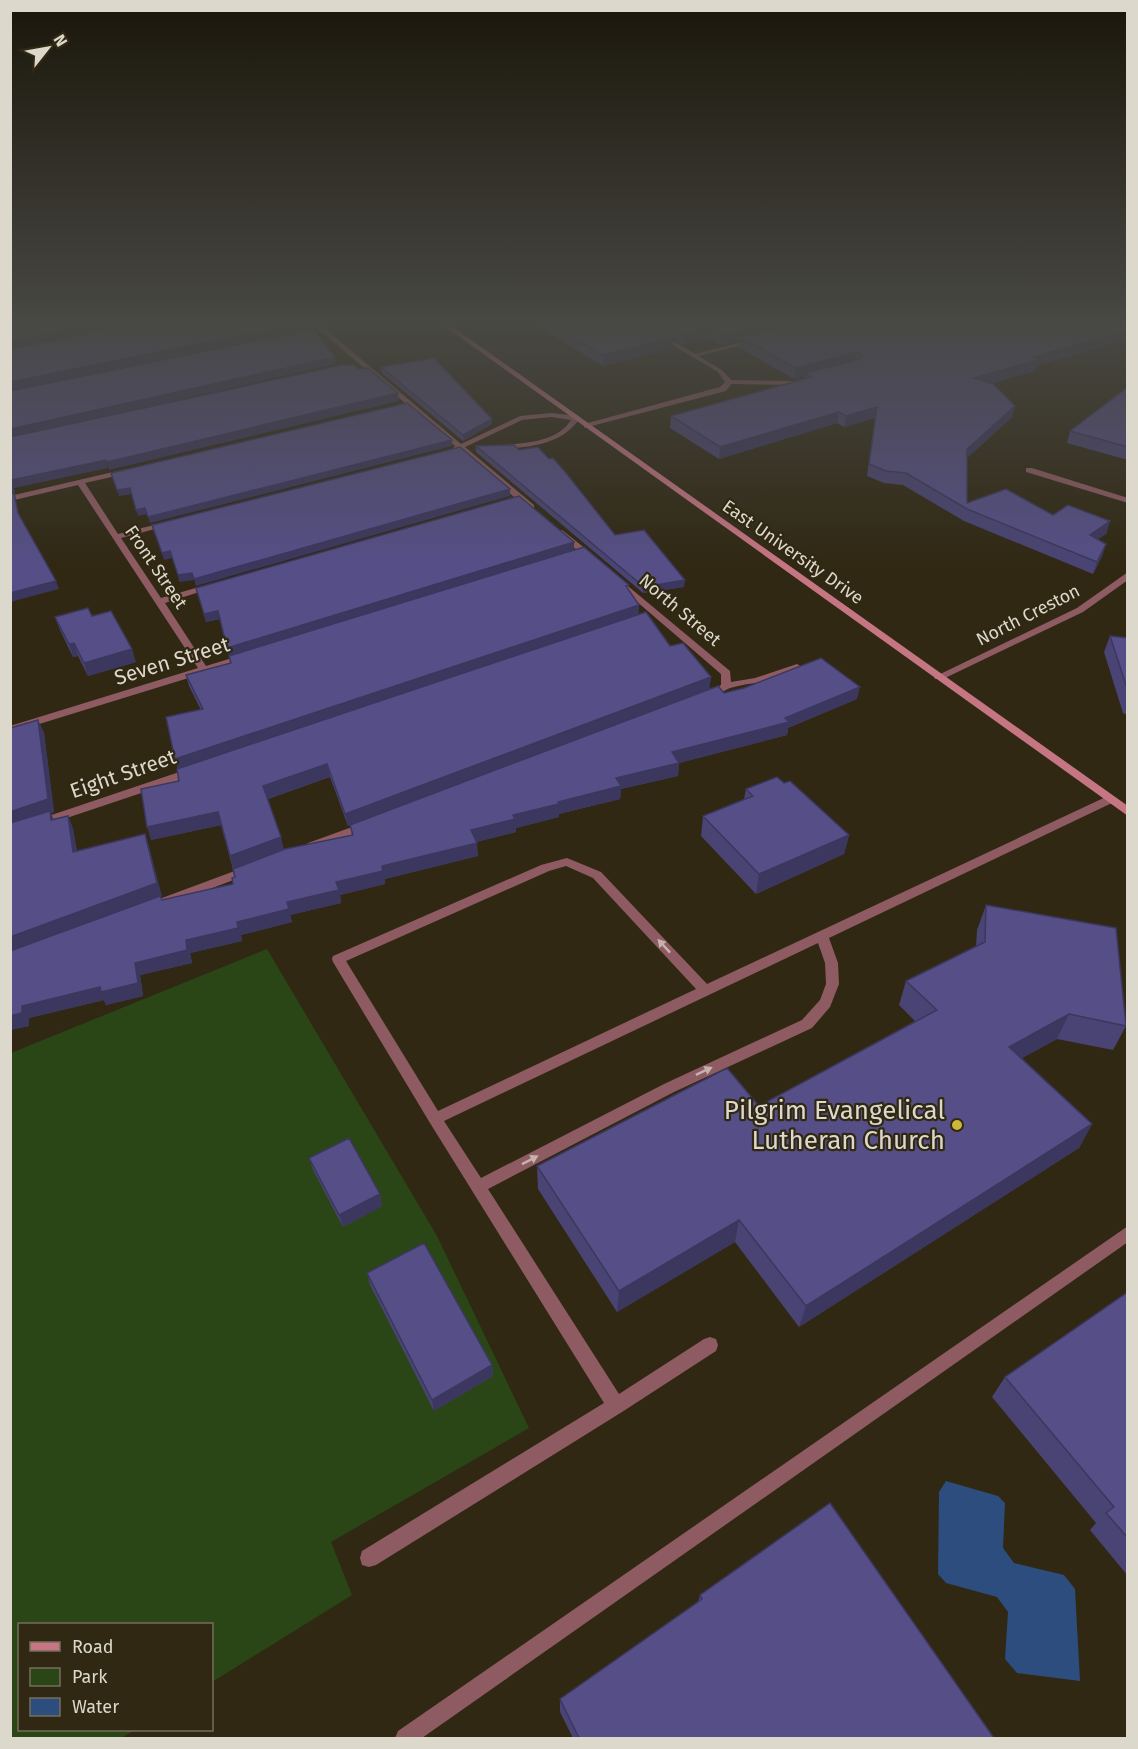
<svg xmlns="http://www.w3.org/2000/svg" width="1138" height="1749" font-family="'Fira Sans',sans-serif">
<rect width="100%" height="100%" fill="#302813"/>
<path fill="#2a4616" d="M267,949L437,1236L529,1428L331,1542L352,1595L212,1682V1624H20V1730H135L121,1738H11V1053Z"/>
<path fill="#2c4d7e" d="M946,1481L998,1496L1005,1503L1003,1548L1014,1563L1064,1575L1075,1589L1080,1681L1017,1673L1005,1659L1008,1612L997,1597L946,1583L938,1574L939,1492Z"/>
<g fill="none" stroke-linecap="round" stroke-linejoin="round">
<path fill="#8e5b62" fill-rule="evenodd" d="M308,320H315L461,444L520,416L551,413L579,416L580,418C560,448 523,447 491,450L487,448L491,446C518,443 555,445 571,420L551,417L522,420L465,447L534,505V509H528L460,450L453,451L452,449L455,446Z
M757,338L760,340L759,341L694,357L691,355Z
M809,377L811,378V380L793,385L729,384L725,382L729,380L793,381Z
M126,469H129V473L85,483L118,534L166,522L170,525L121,538L161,598L213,583L218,586L165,603L206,666L245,654L250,657L208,672L10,733V726L198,668L78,485L10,501V496Z
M562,530L596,557V561H590L559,535V531Z
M617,577L730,671L731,682L755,678L797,664L802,667C782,683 753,681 730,688C720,692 715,701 704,699V695L721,685V674L614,582L612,580Z
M194,767L199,771L198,774L10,837V829Z
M1110,795L1116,799L1114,802L829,938L838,963L839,984L830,1007L812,1028L674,1092L488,1189L619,1394L704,1339L710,1337L716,1339L718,1345L716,1351L622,1412L376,1565L369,1567L362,1565L360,1558L362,1551L604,1403L430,1123L333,962L332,959L333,956L541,865L567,858L601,872L707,984ZM566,866L593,878L696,989L438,1111L346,961L549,871ZM818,943L825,963L826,984L820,1000L802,1020L664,1084L481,1178L444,1121Z
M366,822L372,826L370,829L312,850L306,846L308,843Z
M248,866L254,870L252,873L170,904H162L160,901L162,898Z
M1128,1226V1242L422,1738H395L398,1731Z"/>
<path fill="#8e5b62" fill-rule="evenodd" d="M630,320H638L722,370L733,382L726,391L584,428V424L720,387L725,382L718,372Z
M1026,468H1032L1128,498V503L1026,472Z
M1128,572V580L1083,612L943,679H935L934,677L1077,608Z"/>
<path fill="#c67583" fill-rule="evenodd" d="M436,320H443L1128,806V816Z"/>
</g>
<path fill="#4a4474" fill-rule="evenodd" d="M527,320H1128L1036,366L1035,371L992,383L1012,417L967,458V503L1110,521L1106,534L1098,539L1106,544L1102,556L1093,574L964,521L903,485L884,483L867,476L875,418L844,427L837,423L719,459L670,428L671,416L805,379V376L794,379L740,348L741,340L721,345L709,338L684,345L673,338L672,348L603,366Z
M381,367L492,424L463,441L382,373Z
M1128,387V460L1067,443L1070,431Z
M476,446L519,450L615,535L684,587L643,593L476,452Z
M574,550L629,590L639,605L638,615L670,646L711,677L709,690L724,693L857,699L788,728L787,735L679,763L678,776L621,789L620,799L559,814V817L516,828V832L476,842L478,856L385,879V884L340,895L341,903L290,915L292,922L241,935L242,941L190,953L192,963L140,975L143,996L106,1005L104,1000L29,1018V1026L10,1030L38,720L44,733L54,812L51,813L53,819L68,816L73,829L77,852L145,834L149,847L162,900L233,884L235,877L221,825L151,840L179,781L178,769L175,759L201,710L189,686L186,675L231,663L220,619L206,622L196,588ZM330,777L348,826L350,825L352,836L284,850L268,799Z
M92,616L136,662L88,676L78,656L73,657L60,630L55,617Z
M1110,636L1128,638V715L1123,713L1104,652Z
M784,783L849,835L844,854L756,894L701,836L703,816L744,799L746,789Z
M986,905L1126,1026L1113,1050L1057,1039L1022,1058L1092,1124L1079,1148L799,1327L735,1242L617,1312L538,1189L537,1166L759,1106L915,1021L899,1005L906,981L976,947L977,930Z
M309,1158L380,1194L382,1206L343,1227L313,1170Z
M367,1273L492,1365L493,1376L434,1411L370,1285Z
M1128,1292V1576L1090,1530L1096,1523L992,1397L1005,1377Z
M700,1595L994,1738H573L560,1712V1699L698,1602Z"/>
<path fill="#3c375e" d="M115,320H153L10,349V341Z
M781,321L779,331L741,337V340L721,345L722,334Z
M307,322L308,329L10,391V382Z
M710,327L709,338L684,345V334Z
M1128,330V340L1036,366L1035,371L971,390L974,378L1033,357Z
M673,337L672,348L603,366V355Z
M857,352L855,363L805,373V376L794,379L795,368Z
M335,357L336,364L10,438V429Z
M398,393L399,401L109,470L107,462Z
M1015,406L1012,417L964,461L967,449Z
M877,407L875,418L844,427L846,416Z
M839,412L837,423L719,459L720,447Z
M492,419V424L463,441V435Z
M452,440V446L150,523L148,517Z
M106,460L108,468L14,488L15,492L10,494L11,480Z
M130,488L132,494L119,496L117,490Z
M510,489V496L196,586L194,579Z
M145,508L147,514L138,516L136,510Z
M1110,521L1106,534L1086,547L1090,535Z
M574,542V550L229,656L227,648Z
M1106,544L1102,556L1093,574L1097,562Z
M170,551L172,558L164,560L162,553Z
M192,573L194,580L179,582L178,575Z
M685,580L684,587L643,593L644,587Z
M56,581L59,589L10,602V593Z
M639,605L638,615L178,770L175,759Z
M218,611L220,619L206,622L204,614Z
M74,643L78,656L73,657L69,644Z
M132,649L136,662L88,676L84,663Z
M711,677L709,690L348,826L345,814Z
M860,687L857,699L788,728L787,735L679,763L678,776L621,789L620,799L559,814V817L516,828V832L472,843L471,830L513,815L558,802L616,778L672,752L785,718Z
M38,720L44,733L54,812L51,813L55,824L10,826V812Z
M327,764L330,777L266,799L263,786Z
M218,812L222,825L151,840L147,827Z
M68,816L73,829L79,865L73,852Z
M145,834L149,847L162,896L10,952V937Z
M849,835L844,854L756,894L759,874Z
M281,837L284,850L233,869L230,856Z
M477,843L478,856L385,879V884L340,895L341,903L290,915L292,922L241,935L242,941L190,953L192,963L140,975L143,996L106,1005L104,1000L29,1018V1026L10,1030V1016L22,1006L135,963L186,940L237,922L336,882L382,866Z
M1069,1014L1057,1039L999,1071L1009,1047Z
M1092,1124L1079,1148L799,1327L806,1306Z
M380,1194L382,1206L343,1227L339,1215Z
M739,1220L735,1242L617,1312L619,1291Z
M492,1365L493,1376L434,1411L432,1400Z"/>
<path fill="#564f87" stroke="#3c375e" stroke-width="1.5" d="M10,320H115L10,341Z
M152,320H306L307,322L10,382V349Z
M544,320H644L673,337L603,355Z
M661,320H940L946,321L968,320H1128V330L1033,357L1038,360L974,378L993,384L1015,406L967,449V503L1006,489L1053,515L1068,505L1110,521L1090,535L1106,544L1097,562L967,509L906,473L886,471L869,464L877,407L846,416L839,412L720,447L671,416L812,377L805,373L860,359L862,355L857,352L795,368L741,337L782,328L785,324L781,321L722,334L710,327L684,334Z
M313,329L335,357L10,429V391Z
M434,358L492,419L463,435L381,367Z
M342,365H355L358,369L368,368L398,393L107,462L106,460L11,480L12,484L10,485V437Z
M1128,387V447L1070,431Z
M407,403L452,440L148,517L145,508L136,510L130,488L117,490L111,473Z
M514,445L519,450L538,447L549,459L553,458L566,473L615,535L644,530L685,580L644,587L476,446Z
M460,447L510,489L194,579L192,573L178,575L170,551L162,553L152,525Z
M14,493L18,513L56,581L10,593V494Z
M519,496L574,542L227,648L218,611L204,614L196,588Z
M584,547L629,585L626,586L639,605L175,759L166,717L203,709L186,675L231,663L229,656Z
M88,608L92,616L111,611L132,649L84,663L74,643L69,644L55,617Z
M646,612L670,646L683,643L711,677L345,814L327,764L263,786L281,837L230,856L218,812L147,827L141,789L179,781L177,769Z
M1110,636L1128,638V691Z
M821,658L860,687L785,718L789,722L672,752L679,763L616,778L621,786L558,802L559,804L513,815L515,819L471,830L477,843L382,866L383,871L336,882L339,890L287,902L289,909L237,922L238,928L186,940L187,950L135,963L138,983L101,992L100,987L22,1006V1013L10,1016V951L160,896L162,900L233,884L232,878L235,877L233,869L285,849L353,835L350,825L718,686L724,693L744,688Z
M38,720L48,799L10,812V728Z
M777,777L784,783L790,781L849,835L759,874L703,816L753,796L746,789Z
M50,811L51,820L68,816L73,852L145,834L157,883L10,937V823Z
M986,905L1116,928L1126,1026L1069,1014L1009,1047L1092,1124L806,1306L739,1220L619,1291L537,1166L727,1068L759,1106L937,1010L906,981L985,942Z
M349,1138L380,1194L339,1215L309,1158Z
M424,1243L492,1365L432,1400L367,1273Z
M1128,1292V1538L1106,1513L1114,1507L1005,1377Z
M830,1503L994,1738H579L560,1699L702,1599L700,1595Z"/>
<defs><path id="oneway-solid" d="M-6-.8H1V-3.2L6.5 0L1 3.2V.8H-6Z" transform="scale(1.5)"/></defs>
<g fill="#c5b2ac">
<use href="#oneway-solid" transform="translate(664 946) rotate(-133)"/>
<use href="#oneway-solid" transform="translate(704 1071) rotate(-25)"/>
<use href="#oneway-solid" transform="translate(530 1160) rotate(-27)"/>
</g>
<linearGradient id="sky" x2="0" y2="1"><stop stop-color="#1a160a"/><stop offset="0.57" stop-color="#484844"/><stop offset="1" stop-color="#484844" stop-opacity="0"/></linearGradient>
<rect width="1138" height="565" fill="url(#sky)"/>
<circle fill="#cfb837" stroke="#302813" stroke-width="2" cx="957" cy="1125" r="6"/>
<g text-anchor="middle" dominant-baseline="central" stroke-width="4.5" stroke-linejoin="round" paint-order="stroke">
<g font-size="18" fill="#dcd8cb" stroke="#302813">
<text transform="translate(793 552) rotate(35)">East University Drive</text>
<text transform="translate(156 567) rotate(56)">Front Street</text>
<text transform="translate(680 610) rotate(40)">North Street</text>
<text transform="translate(1028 615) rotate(-27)">North Creston</text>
</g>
<g font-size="21" fill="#dcd8cb" stroke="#302813">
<text transform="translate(172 661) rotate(-17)">Seven Street</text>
<text transform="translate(123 774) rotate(-19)">Eight Street</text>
</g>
<g font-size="26" fill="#dcd8cb" stroke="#302813" text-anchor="end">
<text x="945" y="1110">Pilgrim Evangelical<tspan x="945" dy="30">Lutheran Church</tspan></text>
</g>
</g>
<rect width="1138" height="1749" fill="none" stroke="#dcd8cb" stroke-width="24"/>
<rect x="18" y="1623" width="195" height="108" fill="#302813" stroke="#756e5d" stroke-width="1.5"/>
<rect x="30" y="1642" width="30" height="9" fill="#c67583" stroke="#756e5d" stroke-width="1.5"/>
<text x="72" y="1653" font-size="18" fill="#dcd8cb">Road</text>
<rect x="30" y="1668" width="30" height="18" fill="#2a4616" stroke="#756e5d" stroke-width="1.5"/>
<text x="72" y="1683" font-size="18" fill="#dcd8cb">Park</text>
<rect x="30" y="1698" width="30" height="18" fill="#2c4d7e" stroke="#756e5d" stroke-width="1.5"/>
<text x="72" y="1713" font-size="18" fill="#dcd8cb">Water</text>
<g transform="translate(48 48) rotate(59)" stroke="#302813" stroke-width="4.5" paint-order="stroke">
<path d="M0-4.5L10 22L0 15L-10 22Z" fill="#dcd8cb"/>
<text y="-9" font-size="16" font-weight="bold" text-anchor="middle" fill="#dcd8cb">N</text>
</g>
</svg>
